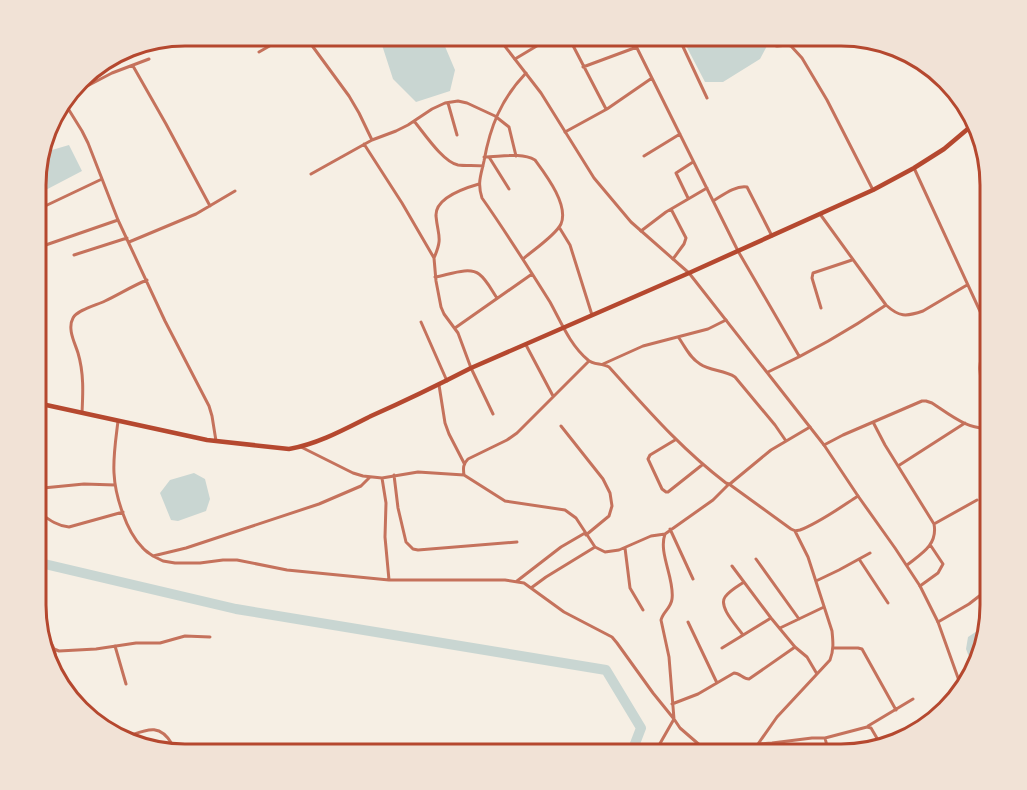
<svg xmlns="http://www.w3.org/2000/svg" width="1027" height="790" font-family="Raleway,sans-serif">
<rect width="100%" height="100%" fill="#f6efe4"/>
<path fill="#c9d6d2" d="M404,36L441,37L455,70L450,91L416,102L393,79L382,45Z
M681,36H763L768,44L760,59L723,82H705Z
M45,143L52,150L69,145L82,171L38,194L37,166Z
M194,473L205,479L210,499L206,511L178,521L171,520L160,493L170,480Z
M983,627L987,631L980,661L974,670L966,649L968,637Z"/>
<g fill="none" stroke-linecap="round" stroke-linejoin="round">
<path stroke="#c9d6d2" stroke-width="10" d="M36,562L236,609L606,670L641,728L631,754"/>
<path stroke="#c5725c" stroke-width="3" d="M305,36L349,96L359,113L372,140
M568,36L606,109
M631,36L738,251L799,356
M678,36L707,98
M767,36L773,45L777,46L788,45L791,46L802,58L827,100L873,190
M259,52L287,36
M515,59L545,41
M133,66L166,124L210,206
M583,67L637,47
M526,73C501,99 490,127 484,161C481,175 477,183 482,198C506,232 528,267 550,302C561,322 570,345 588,360C593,365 602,363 609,367C647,409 680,448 726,483L729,484L731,483L771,450L810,427
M70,95L112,73L149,59
M64,102L82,131L88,143L118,220L165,321L209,406L212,416L216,441
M448,103L457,135
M53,119L69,110
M414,121C424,133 443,162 458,165C466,166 475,165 483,166
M565,132L607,109L652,78
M364,144L402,203L434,258L436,281L441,307L444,314L458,333L471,368L493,414
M644,156L680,134
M484,157C500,157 521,152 535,160C546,175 569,205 561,224C555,236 533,250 523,259
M489,157L509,189
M914,168L985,322C989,337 981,351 980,366C979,380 985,392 991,404
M311,174L372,140L396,131L408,125L432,109L445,103L458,101L467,103L495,116L509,127L516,156
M688,198L676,173L693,162
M713,201C723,195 736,185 747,187L772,236
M43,207L102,179
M671,209L686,238L684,244L673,259
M820,214L886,305C899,317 906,317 923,311L967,285
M559,227L570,245L592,315
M641,231L666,212L707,188
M129,242L196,214L235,191
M37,248L118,220
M74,255L127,238
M434,258C443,237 438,237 436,216C435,198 465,188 479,184
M435,277C448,275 469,266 479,274C487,280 492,291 497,298
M821,308L812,278L813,273L852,260
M421,322L447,381
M455,328L532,274
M679,338C685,347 690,358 700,364C710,371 724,370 735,377L775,425L786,441
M526,345L553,396
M603,364L643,346L708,329L726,320
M768,372C809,353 848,331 886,305
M439,385L445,423L449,434L464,463
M82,413C83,393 84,373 78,353C75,343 67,329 73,318C77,310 97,305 105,301C120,294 132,286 147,280
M118,421C116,438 113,456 114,473C115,495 126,531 142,547C145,551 149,553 153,556L186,548L319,504L361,486L370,477
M873,422L885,445L934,524C938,545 921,554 907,565
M561,426L603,479L610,493L612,506L609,516L586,535
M37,427L43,426
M675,440L650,455L648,459L662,489L666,492H668L702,465
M824,445L843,435L922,401H926L932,403C949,414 970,432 991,427
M301,447L353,473L363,476L382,478L418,472L464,475L505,501L565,510L576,518L595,547L605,552L619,550L651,536L665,534
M898,466L965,423
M394,475L398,508L406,542L413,549L418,550L517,542
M464,475C463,468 463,464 468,459L507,440L517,433L589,361
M382,478L386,503L385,537L389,580
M37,484L38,491
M37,495L38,491L43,488L84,484L115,485
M37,498L38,511
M37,511C47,518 56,526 69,527L123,512
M934,524L977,500
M670,529L693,579
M625,548L630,588L643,610
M153,556L163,561L175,563H200L223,560H237L287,570L389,580H505L524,583L564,612L612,637L617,643L653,693L674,719L654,754
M756,559L799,619
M859,559L888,603
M732,566L771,618L795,647L807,657L817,674
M517,581L561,547L585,533
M816,581L839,570L870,553
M920,586L938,573L943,564L931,546
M531,588L546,577L595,547
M688,622L717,683
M938,622L969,604L991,587
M780,628L824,607
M41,630L47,634L54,649L59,651L96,649L136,643H160L185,636L210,637
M743,635C737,626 718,607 725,597C729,591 738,586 744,582
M115,646L126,684
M722,648L771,618
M833,648H858L862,649L896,710
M47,653L54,649L60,676L78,705
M672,704L698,694L734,673C740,673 743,679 749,679L795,647
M868,726L913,699
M122,738C143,732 158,720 172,744
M825,738L829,754
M758,744L772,743L812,738H825L867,727L871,728L881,745
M658,746L664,754
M710,754L680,728L674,719L669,657L661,620C663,612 671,608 672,599C675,579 658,553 665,534L713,500L729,484L791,529C795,531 795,531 800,530C819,523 841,507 858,496
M738,754L758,744L777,717L830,660C834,650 833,641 832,631L808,557L795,531"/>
<path stroke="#c5725c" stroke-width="3" d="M497,36L541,93L594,178L631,222L689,273L824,445L858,496L895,548L920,586L938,622L962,689"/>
<path stroke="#b5482f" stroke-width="4.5" d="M37,403L207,440L289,449C318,444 345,429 371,416C405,401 438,385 471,368L689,273L873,190L914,168L944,149L976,122"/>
</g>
<path d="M0 0H1027V790H0ZM185 46H841A139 139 0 0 1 980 185V605A139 139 0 0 1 841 744H185A139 139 0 0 1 46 605V185A139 139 0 0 1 185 46Z" fill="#f1e2d6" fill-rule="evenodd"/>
<path fill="none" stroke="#b5482f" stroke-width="3" d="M185 46H841A139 139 0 0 1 980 185V605A139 139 0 0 1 841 744H185A139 139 0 0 1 46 605V185A139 139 0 0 1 185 46Z"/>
</svg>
